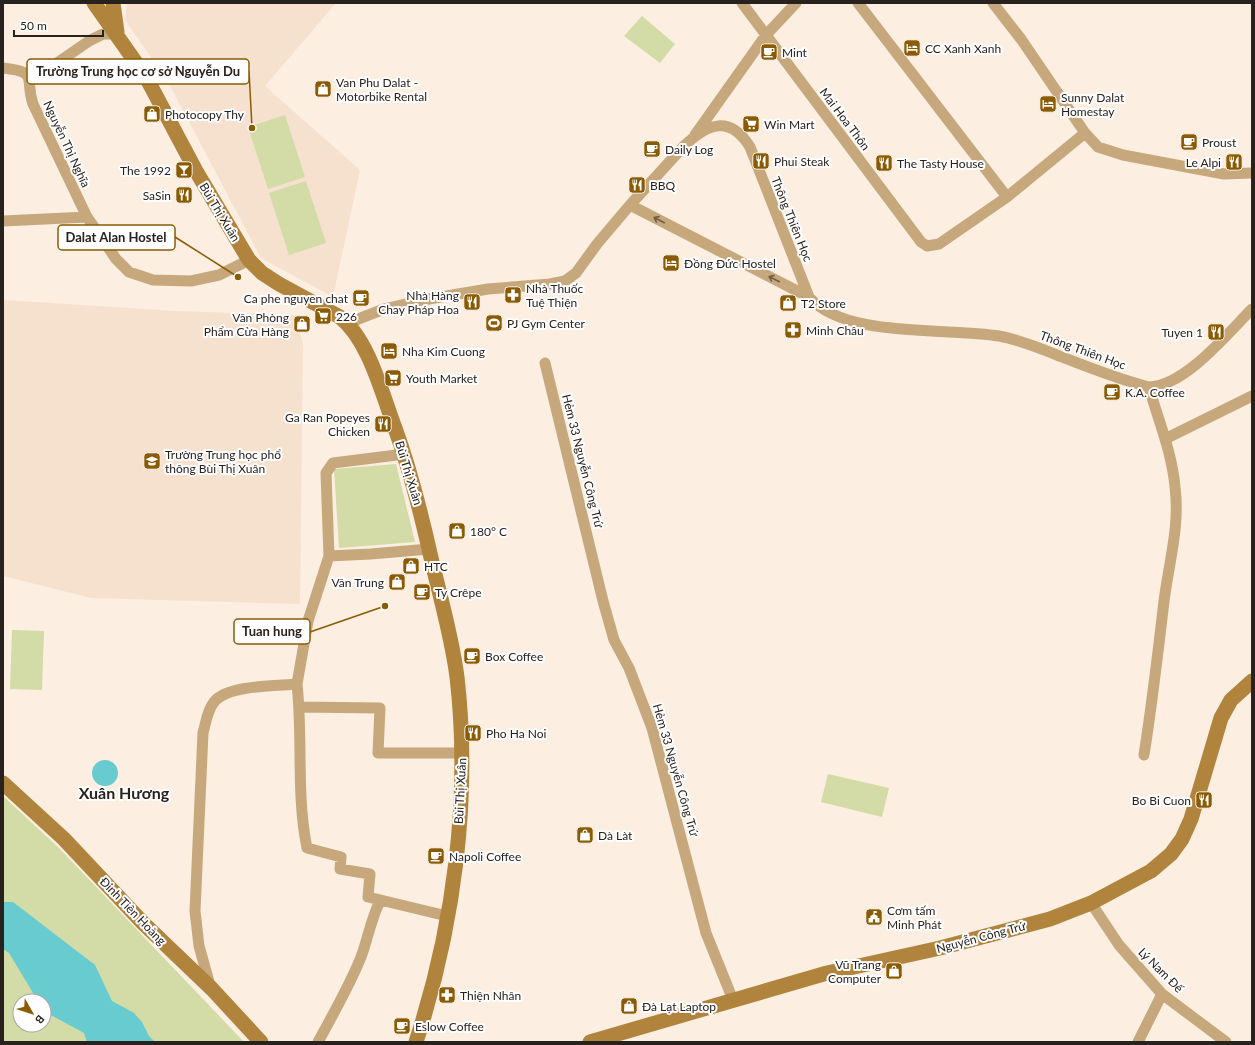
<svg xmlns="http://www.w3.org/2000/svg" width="1255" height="1045" font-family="Lato,sans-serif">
<rect width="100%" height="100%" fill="#fceee1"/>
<path fill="#f6e1cf" d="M127,3H336L265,86L360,170L333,297L261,258L168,82L125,20Z
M3,300L176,311L296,315L303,346L300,604L91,598L3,576Z"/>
<path fill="#d3dba6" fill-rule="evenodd" d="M642,16L675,44L660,63L624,36Z
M285,115L305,177L268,189L248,127Z
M306,181L326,243L289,255L269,193Z
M396,464L415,542L339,548L334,469Z
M12,630L44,631L42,690L10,689Z
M828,774L889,788L882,817L821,802Z
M3,796L59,848L244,1042H3ZM20,1001H44V1025H20Z"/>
<path fill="#68cbcf" d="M92 773a13 13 0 1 1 26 0a13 13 0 1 1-26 0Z
M3,902H13L95,965L112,1001L134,1013L142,1022L149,1036L155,1042H87L84,1033L47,1013L44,1009V1001H38L9,953L3,949Z"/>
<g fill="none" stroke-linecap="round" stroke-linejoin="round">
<path stroke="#c6a87c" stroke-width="11" d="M742,3L921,242L927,246L939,244L1007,197L1085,133
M858,3L1007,197
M993,3L1021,39L1085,133L1098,147L1123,155L1224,174L1252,173
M3,68C40,72 24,78 33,104L87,217L116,259L129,272L153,280L191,281L219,275L249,260
M31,81L89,41L103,34H117
M695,135L766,35L796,3
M630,205L809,297
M3,221L87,217
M348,323L384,309L423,300L488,289L550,284L565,281L576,273L597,244L630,205L684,146C708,123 730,115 750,147L809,297C845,339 947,327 999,336C1021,340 1042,349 1062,357C1090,368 1120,380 1149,387C1185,386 1227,334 1252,309
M545,363L603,601L614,640L629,668L652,728L706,933L733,1000
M1165,439L1252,396
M329,556L371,554L429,549
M297,684C303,738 296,795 307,848L341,857L340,869L370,874L368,897L447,916
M299,707L380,708L378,753H463
M1144,755C1152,704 1158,653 1164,601C1169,562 1180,526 1175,487C1172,452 1158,420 1149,387
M1091,903L1119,945L1162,994L1226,1042
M211,989L199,946L195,911L203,733C206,722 207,711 214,702C227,685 276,686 297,684L308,621L329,556L326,473L333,463L405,454
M318,1042C333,1014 349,987 361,957C368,938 371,919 380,901
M1138,1042L1162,994"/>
<path stroke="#b0843c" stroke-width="15" d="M94,3L146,77L196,171L249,260L262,273L279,284L340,317C369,340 382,394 395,428C411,472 422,517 432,562C441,600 452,638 457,677C471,798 454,926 416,1042
M113,3L117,32
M3,783L64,839L143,923L212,989L261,1042
M590,1042L827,973L940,948L1050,919L1091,903L1151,871L1171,854L1182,839L1191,819L1221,718L1231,700L1252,681"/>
</g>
<defs><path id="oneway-shaft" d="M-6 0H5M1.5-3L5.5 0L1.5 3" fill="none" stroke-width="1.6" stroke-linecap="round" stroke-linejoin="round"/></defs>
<g stroke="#6f5e48">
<use href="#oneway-shaft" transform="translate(659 220) rotate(-153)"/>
<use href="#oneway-shaft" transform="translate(774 279) rotate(-153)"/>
</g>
<defs>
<symbol id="hotel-square" viewBox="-11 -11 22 22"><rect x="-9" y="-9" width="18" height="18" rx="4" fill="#8b5b03" stroke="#fefefe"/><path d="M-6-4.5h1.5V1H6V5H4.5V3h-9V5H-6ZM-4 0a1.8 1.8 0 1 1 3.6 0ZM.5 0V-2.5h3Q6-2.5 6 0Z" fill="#fff"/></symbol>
<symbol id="cafe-square" viewBox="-11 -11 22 22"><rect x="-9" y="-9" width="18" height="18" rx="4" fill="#8b5b03" stroke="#fefefe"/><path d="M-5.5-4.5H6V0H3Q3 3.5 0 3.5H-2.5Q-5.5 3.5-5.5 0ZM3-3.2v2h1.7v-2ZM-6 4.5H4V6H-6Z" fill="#fff"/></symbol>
<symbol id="shop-square" viewBox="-11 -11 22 22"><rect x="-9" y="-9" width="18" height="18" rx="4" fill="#8b5b03" stroke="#fefefe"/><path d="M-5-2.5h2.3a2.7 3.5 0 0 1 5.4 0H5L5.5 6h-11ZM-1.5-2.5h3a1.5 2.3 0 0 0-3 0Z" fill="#fff"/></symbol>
<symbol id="supermarket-square" viewBox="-11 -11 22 22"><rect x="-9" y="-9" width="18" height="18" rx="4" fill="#8b5b03" stroke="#fefefe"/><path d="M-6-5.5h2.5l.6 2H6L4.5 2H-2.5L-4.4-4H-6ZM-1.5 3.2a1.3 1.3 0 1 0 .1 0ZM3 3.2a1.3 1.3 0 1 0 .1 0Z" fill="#fff"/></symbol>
<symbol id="restaurant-square" viewBox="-11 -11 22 22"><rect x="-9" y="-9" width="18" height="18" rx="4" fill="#8b5b03" stroke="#fefefe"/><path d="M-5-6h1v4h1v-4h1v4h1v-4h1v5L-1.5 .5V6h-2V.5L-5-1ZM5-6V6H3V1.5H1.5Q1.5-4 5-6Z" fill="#fff"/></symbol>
<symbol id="bar-square" viewBox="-11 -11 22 22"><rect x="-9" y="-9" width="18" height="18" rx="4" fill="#8b5b03" stroke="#fefefe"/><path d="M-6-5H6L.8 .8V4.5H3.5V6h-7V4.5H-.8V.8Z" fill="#fff"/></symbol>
<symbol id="pharmacy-square" viewBox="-11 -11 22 22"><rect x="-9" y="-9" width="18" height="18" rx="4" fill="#8b5b03" stroke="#fefefe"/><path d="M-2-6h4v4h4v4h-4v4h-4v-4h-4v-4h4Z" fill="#fff"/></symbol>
<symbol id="stadium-square" viewBox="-11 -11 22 22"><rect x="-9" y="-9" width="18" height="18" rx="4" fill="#8b5b03" stroke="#fefefe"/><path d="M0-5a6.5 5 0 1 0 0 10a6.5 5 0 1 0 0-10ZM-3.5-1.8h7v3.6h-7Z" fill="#fff"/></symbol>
<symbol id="school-square" viewBox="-11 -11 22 22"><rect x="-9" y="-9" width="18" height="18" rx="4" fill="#8b5b03" stroke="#fefefe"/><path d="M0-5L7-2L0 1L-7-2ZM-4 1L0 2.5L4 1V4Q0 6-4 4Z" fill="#fff"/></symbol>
<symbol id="civic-square" viewBox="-11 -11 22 22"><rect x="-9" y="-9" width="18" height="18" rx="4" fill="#8b5b03" stroke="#fefefe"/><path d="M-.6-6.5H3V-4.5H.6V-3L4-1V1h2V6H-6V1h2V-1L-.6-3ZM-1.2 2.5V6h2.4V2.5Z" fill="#fff"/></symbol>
</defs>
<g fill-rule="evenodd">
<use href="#hotel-square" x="902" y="38" width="20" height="20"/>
<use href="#cafe-square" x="759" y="42" width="20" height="20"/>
<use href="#shop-square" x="313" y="79" width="20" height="20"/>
<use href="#hotel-square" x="1038" y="94" width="20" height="20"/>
<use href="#shop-square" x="142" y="104" width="20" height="20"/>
<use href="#supermarket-square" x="741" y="114" width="20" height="20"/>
<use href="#cafe-square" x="1179" y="132" width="20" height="20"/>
<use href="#cafe-square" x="642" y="139" width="20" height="20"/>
<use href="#restaurant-square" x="751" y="151" width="20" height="20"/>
<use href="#restaurant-square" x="1224" y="152" width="20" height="20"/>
<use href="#restaurant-square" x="874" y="153" width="20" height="20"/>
<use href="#bar-square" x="174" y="160" width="20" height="20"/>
<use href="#restaurant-square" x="627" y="175" width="20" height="20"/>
<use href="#restaurant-square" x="174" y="185" width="20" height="20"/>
<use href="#hotel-square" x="661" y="253" width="20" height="20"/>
<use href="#pharmacy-square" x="503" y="285" width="20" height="20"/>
<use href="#cafe-square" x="351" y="288" width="20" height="20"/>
<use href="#restaurant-square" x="462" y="292" width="20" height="20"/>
<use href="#shop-square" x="778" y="293" width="20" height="20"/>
<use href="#supermarket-square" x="313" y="306" width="20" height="20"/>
<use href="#stadium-square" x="484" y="313" width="20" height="20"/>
<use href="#shop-square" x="292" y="314" width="20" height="20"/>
<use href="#pharmacy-square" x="783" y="320" width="20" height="20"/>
<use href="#restaurant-square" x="1206" y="322" width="20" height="20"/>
<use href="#hotel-square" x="379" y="341" width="20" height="20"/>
<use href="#supermarket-square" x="383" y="368" width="20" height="20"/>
<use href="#cafe-square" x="1102" y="382" width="20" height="20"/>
<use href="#restaurant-square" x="373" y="414" width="20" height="20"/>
<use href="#school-square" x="142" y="451" width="20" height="20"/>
<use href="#shop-square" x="447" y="521" width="20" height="20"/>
<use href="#shop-square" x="401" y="556" width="20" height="20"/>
<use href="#shop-square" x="387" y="572" width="20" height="20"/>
<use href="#cafe-square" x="412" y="582" width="20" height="20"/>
<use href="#cafe-square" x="462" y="646" width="20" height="20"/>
<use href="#restaurant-square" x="463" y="723" width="20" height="20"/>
<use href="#restaurant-square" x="1194" y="790" width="20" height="20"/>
<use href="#shop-square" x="575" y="825" width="20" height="20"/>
<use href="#cafe-square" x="426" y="846" width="20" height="20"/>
<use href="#civic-square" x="864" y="907" width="20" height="20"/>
<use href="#shop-square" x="884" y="961" width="20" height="20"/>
<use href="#pharmacy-square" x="437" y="985" width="20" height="20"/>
<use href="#shop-square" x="619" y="996" width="20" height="20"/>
<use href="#cafe-square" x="392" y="1016" width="20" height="20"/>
</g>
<g text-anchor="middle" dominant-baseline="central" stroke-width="4" stroke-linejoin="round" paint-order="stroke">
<g font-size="12" fill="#28221e" stroke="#fefefe" text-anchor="start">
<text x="925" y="48">CC Xanh Xanh</text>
<text x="782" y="52">Mint</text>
<text x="336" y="82">Van Phu Dalat -<tspan x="336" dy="14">Motorbike Rental</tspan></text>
<text x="1061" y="97">Sunny Dalat<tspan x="1061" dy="14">Homestay</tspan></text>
<text x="165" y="114">Photocopy Thy</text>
<text x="764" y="124">Win Mart</text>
<text x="1202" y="142">Proust</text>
<text x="665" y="149">Daily Log</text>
<text x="774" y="161">Phui Steak</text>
<text x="1221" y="162" text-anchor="end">Le Alpi</text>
<text x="897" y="163">The Tasty House</text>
<text x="171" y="170" text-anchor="end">The 1992</text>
<text x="650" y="185">BBQ</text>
<text x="171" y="195" text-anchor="end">SaSin</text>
<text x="684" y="263">Đồng Đức Hostel</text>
<text x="526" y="288">Nhà Thuốc<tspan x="526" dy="14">Tuệ Thiện</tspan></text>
<text x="459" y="295" text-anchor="end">Nhà Hàng<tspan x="459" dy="14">Chay Pháp Hoa</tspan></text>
<text x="348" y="298" text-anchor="end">Ca phe nguyen chat</text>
<text x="801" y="303">T2 Store</text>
<text x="336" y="316">226</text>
<text x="289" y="317" text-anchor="end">Văn Phòng<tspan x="289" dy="14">Phẩm Cừa Hàng</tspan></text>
<text x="507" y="323">PJ Gym Center</text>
<text x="806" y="330">Minh Châu</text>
<text x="1203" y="332" text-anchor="end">Tuyen 1</text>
<text x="402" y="351">Nha Kim Cuong</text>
<text x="406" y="378">Youth Market</text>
<text x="1125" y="392">K.A. Coffee</text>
<text x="370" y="417" text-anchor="end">Ga Ran Popeyes<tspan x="370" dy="14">Chicken</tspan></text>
<text x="165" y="454">Trường Trung học phổ<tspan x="165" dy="14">thông Bùi Thị Xuân</tspan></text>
<text x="470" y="531">180° C</text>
<text x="424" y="566">HTC</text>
<text x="384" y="582" text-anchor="end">Văn Trung</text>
<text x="435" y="592">Ty Crêpe</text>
<text x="485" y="656">Box Coffee</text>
<text x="486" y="733">Pho Ha Noi</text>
<text x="1191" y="800" text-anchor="end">Bo Bi Cuon</text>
<text x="598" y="835">Dà Làt</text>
<text x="449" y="856">Napoli Coffee</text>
<text x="887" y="910">Cơm tấm<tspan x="887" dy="14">Minh Phát</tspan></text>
<text x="881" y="964" text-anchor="end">Vũ Trang<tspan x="881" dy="14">Computer</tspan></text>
<text x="460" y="995">Thiện Nhân</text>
<text x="642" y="1006">Đà Lạt Laptop</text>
<text x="415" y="1026">Eslow Coffee</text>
</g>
<g font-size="12" fill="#28221e" stroke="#fefefe">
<text transform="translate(845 119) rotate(53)">Mai Hoa Thôn</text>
<text transform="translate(67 144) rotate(65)">Nguyễn Thị Nghĩa</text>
<text transform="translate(220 212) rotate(59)">Bùi Thị Xuân</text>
<text transform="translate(792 219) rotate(68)">Thông Thiên Học</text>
<text transform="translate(1083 350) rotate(20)">Thông Thiên Học</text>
<text transform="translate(583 461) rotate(76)">Hẻm 33 Nguyễn Công Trứ</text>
<text transform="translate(409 473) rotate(73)">Bùi Thị Xuân</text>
<text transform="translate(676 770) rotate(74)">Hẻm 33 Nguyễn Công Trứ</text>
<text transform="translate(460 791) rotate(-87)">Bùi Thị Xuân</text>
<text transform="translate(133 911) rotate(46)">Đinh Tiên Hoàng</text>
<text transform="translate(981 937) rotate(-15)">Nguyễn Công Trứ</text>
<text transform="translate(1161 970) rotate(45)">Lý Nam Đế</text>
</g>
<g font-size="16" font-weight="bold" fill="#28221e" stroke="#fefefe">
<text x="124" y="792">Xuân Hương</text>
</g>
</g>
<path fill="none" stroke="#8b5b03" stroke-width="1.5" d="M252 128L249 71M238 277L175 237M385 606L310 632"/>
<g fill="#8b5b03" stroke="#fefefe" stroke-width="1.5">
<circle cx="252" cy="128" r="4"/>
<circle cx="238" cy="277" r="4"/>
<circle cx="385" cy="606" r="4"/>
</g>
<g fill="#fefefe" stroke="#8b5b03" stroke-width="1.5">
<rect x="27" y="59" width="222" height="25" rx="4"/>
<rect x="58" y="225" width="117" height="25" rx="4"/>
<rect x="234" y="619" width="76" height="25" rx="4"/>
</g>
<g font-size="13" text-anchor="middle" font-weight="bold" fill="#28221e">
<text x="138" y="76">Trường Trung học cơ sở Nguyễn Du</text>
<text x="116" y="242">Dalat Alan Hostel</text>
<text x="272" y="636">Tuan hung</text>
</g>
<rect width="1255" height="1045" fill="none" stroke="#28221e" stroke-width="8"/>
<g transform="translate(32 1013) rotate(129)"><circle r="19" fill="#fefefe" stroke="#a8a6a4"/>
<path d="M0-3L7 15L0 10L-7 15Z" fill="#8b5b03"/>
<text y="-6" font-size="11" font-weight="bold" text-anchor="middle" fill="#28221e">B</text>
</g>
<path d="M14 30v6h89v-6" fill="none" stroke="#28221e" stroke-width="2"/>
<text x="20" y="30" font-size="12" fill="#28221e" stroke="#fefefe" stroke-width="3" paint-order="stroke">50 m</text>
</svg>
